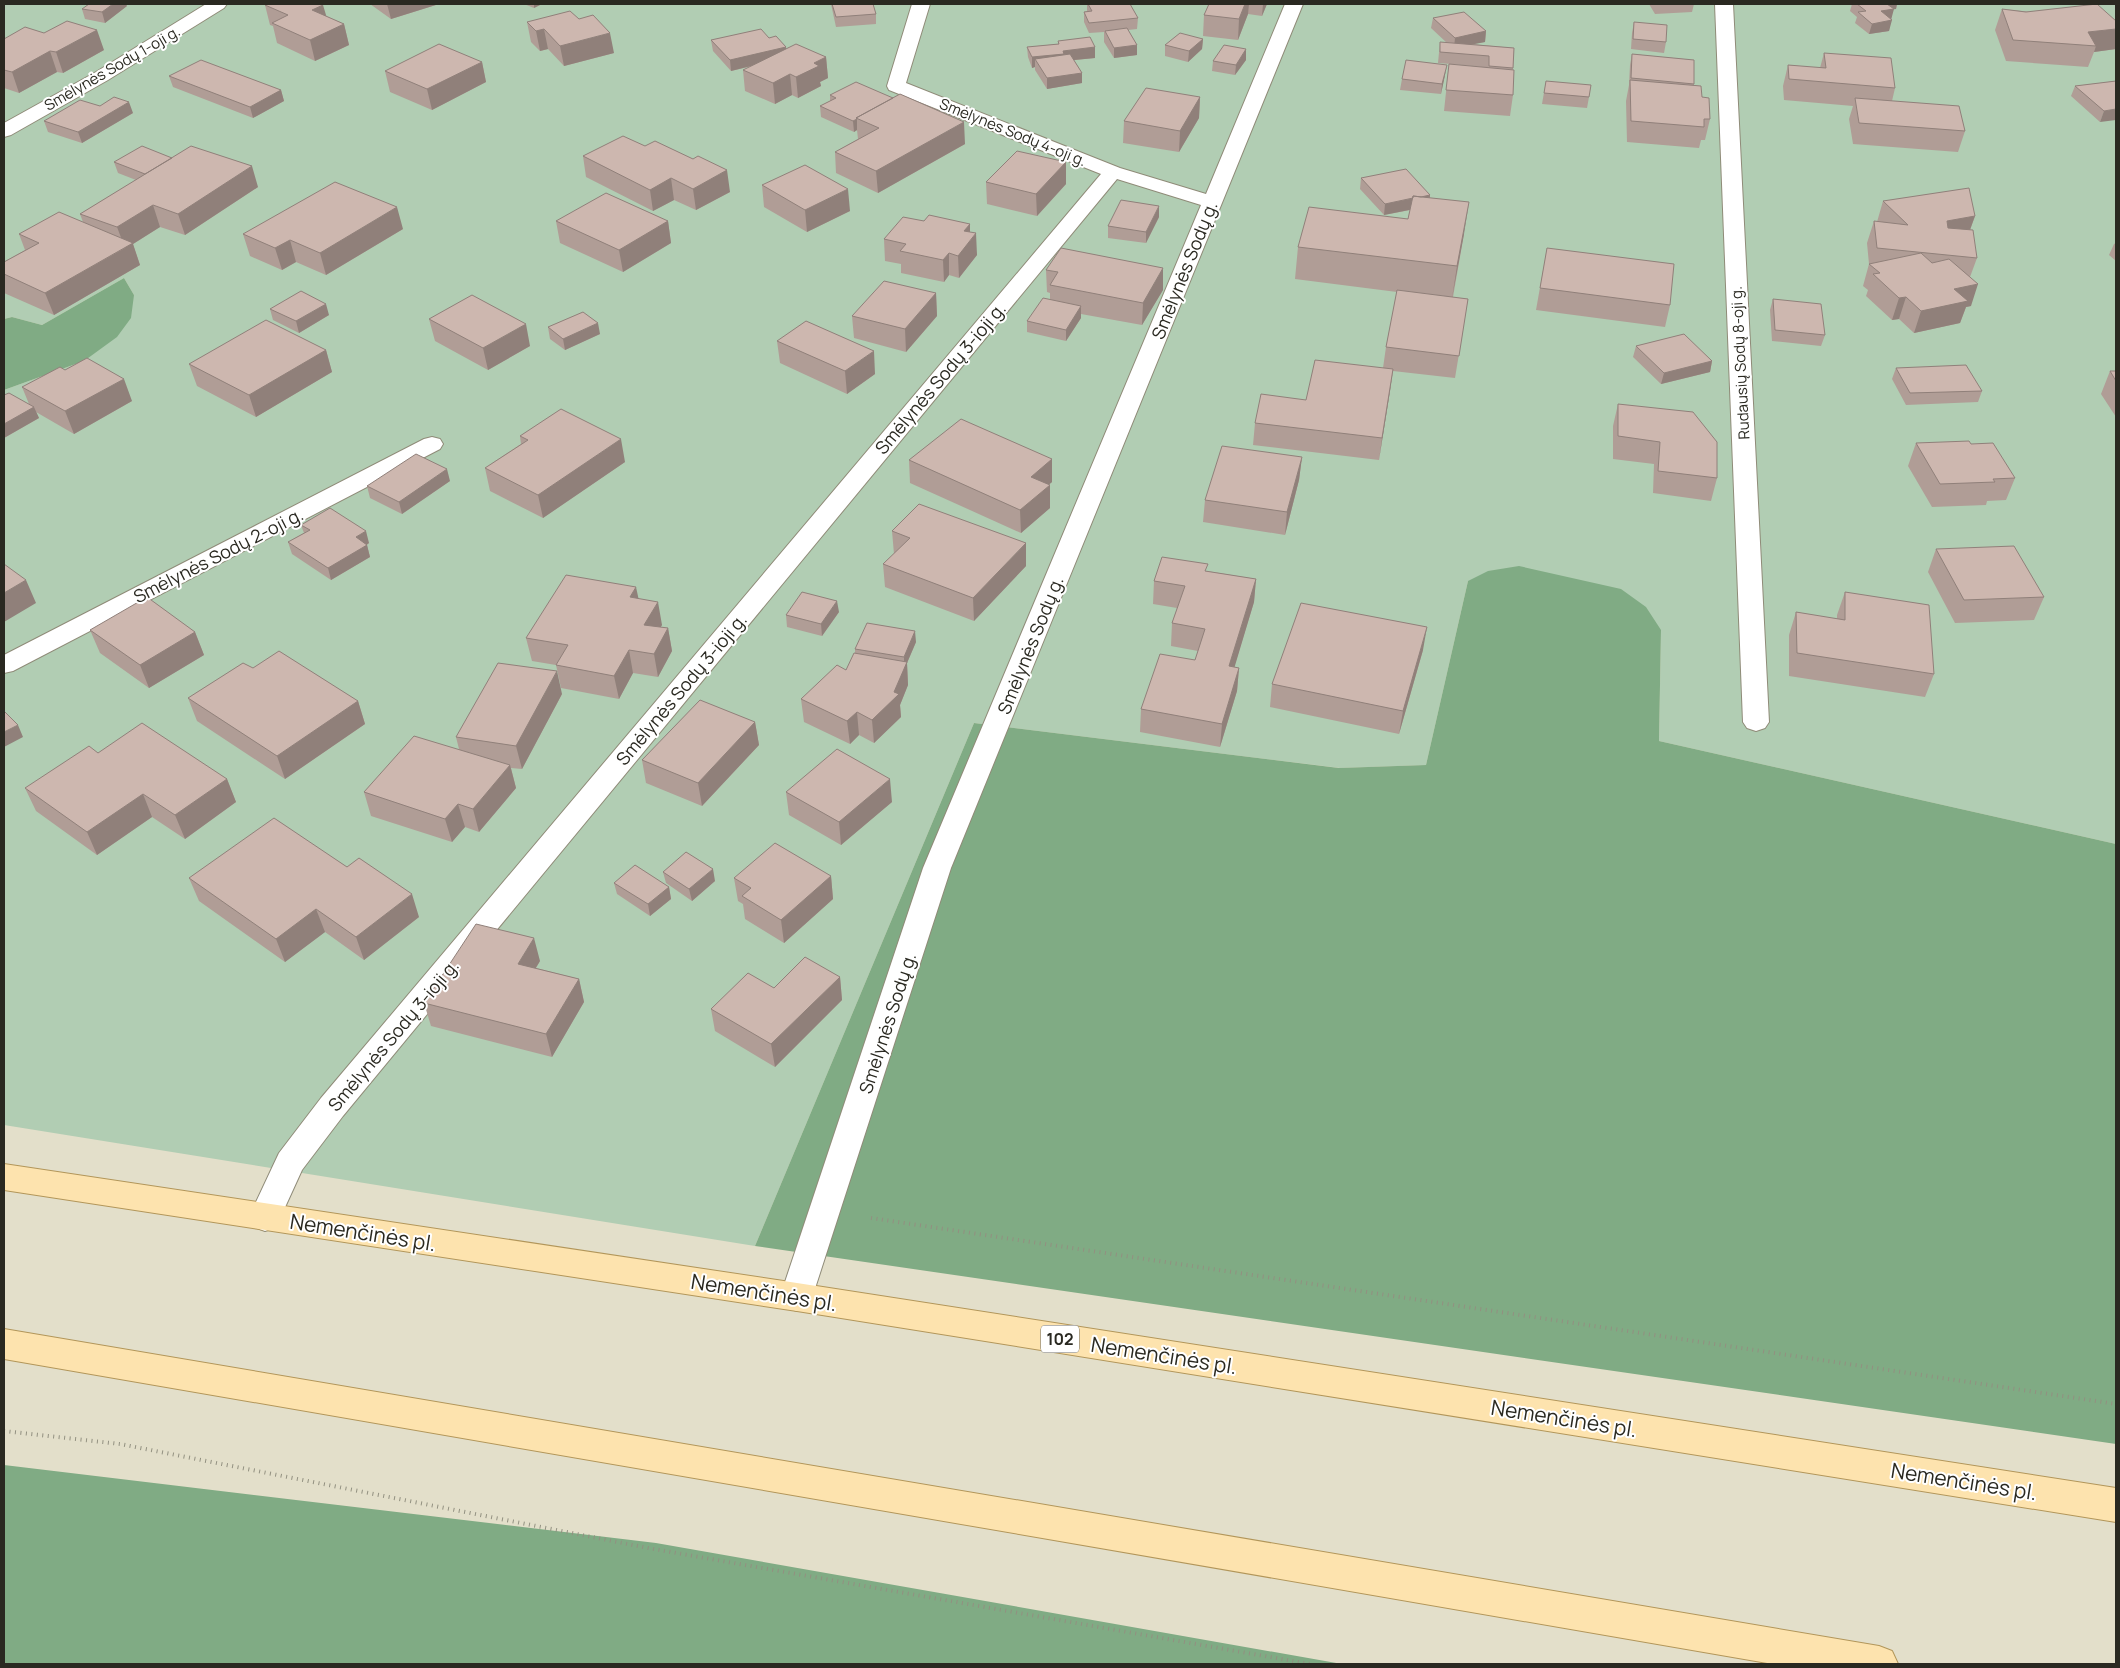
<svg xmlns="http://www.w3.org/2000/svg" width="2120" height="1668" font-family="Manrope,sans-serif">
<rect width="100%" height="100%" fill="#e3dfca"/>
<path fill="#b1cdb3" d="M4,4H2116V844L1659,741L1661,630L1468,581L1426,765L1340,768L974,723L755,1246L4,1125V390L84,361L134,295L124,278L42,325L12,317L4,319Z"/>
<path fill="#80ab84" d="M124,278L134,295L131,318L117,337L84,361L4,390V319L12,317L42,325Z
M1519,566L1621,589L1646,607L1661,630L1659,741L2116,844V1444L755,1246L974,723L1339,768L1426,765L1468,581L1488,571Z
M4,1465L656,1543L1342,1664H4Z"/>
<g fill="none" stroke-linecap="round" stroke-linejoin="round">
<defs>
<path id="minor" d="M206,4H227L224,8L108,80L11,135L4,137V123L96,72Z
M912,4H930L906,83L1120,168L1206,194L1285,4H1303L951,868L809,1307L797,1311L785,1307L780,1297L923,868L1201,205L1117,179L343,1116L302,1170L276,1227L265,1231L254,1227L249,1217L279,1153L321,1098L1101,174L889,90L887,86Z
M1715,4H1733L1769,722L1765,728L1756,731L1747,728L1743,722Z
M432,437L440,439L443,444L440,449L13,671L4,673V655L424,439Z"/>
<path id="major" d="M4,1164L797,1283L2116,1488V1522L797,1311L4,1190Z
M4,1329L1879,1646L1892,1651L1898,1664H1773L4,1359Z"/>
</defs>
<use href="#minor" stroke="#8f8b78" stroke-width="2"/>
<use href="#major" stroke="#b2965a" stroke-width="2"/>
<path stroke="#929080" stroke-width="4" stroke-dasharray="1 4.5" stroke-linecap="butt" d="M871,1218L2116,1404
M4,1431L120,1444L648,1548L1310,1664"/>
<use href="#minor" fill="#fff" fill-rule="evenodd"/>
<use href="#major" fill="#fde3ae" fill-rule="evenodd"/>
</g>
<path fill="#b09d96" d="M370,4H439L391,19Z
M524,4H542L534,8Z
M831,4H873L876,14V24L836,27Z
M1087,4H1130L1138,18L1137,29L1128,30L1137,45V55L1114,58L1104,42V32L1089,33L1084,22V12L1087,11Z
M1209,4H1267L1262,16L1248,14L1238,40L1203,36L1204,15Z
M1649,4H1694L1692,12L1655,14Z
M1852,4H1897L1896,9H1893L1891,19L1889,31L1869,34L1855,23L1857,17L1850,11Z
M265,5L326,16L344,24L349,45L315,61L277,43L273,26L270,25Z
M127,6L105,23L85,19L82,9Z
M2002,9L2116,21V49L2094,52L2088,67L2006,61L1995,30Z
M1433,18L1486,31L1485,42L1472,44L1514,48L1513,69V95L1510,116L1444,111L1449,64L1488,67L1438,63L1440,42L1447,43L1431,28Z
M527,22L614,53L564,66L548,49L540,51L531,42Z
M1634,22L1666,42L1664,53L1631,49L1632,33Z
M769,38L786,47V49L826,57L828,78L820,82L821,86L798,98L792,95L775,104L745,91L743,70L752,66L731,71L713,51L711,40Z
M4,39L104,50L63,73L57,72L19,93L4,88Z
M1203,39L1202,49L1188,62L1165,56V45Z
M1058,41L1095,47V58L1074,60L1082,73V83L1047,89L1035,70V67L1032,68L1028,57L1027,47L1058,44Z
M1824,53L1895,88L1892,101L1965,131L1958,152L1853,144L1849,119L1853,106L1784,100L1783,86L1788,65L1820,68Z
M1632,54L1694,60V85L1702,97L1710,119L1705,140H1701L1699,148L1627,142L1626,101L1629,85L1630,65Z
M1246,60L1235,75L1212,71L1213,61Z
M482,62L486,82L432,110L390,92L385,71Z
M1445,75L1441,94L1400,90L1402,79Z
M169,76L281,90L284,101L253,118L173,87Z
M1546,81L1589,97L1587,108L1542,104Z
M2116,81L2100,122L2071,96L2075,86Z
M830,95L965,144L878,193L836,173L835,152L858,139L857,130L854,132L821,117L820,106L830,101Z
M1200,97L1199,118L1179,152L1123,143L1124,121Z
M100,106L133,113L82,143L48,132L44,121Z
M645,146L693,159L730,192L696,210L674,200L653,211L586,177L583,156Z
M172,158L258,187L185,235L160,227L133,244L140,265L54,315L4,293V262L25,250L19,234L83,222L80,214L136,180L118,173L114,162Z
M1066,162V184L1037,216L987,204L986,182Z
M1361,178L1430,195V198L1464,234L1453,297L1468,299L1455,378L1393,371L1379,460L1253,445L1255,423L1306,400L1383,368L1386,347L1397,292L1295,279L1298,247L1408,219L1410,210L1384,215L1360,189Z
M762,185L850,211L807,232L764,207Z
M1883,201L1975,216L1970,230L1977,258L1970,277L1971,306L1966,307L1960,323L1914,333L1899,319L1892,320L1866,296L1868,290L1863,286L1869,264L1867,243L1874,221L1877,222Z
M1159,217L1146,243L1108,238V226Z
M556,221H668L671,243L623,272L560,243Z
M924,221L970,224V232L977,255L959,278L949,275L944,282L901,273V264L885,261L884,239Z
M403,229L326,275L296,262L282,270L250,256L243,234Z
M2116,243V261L2109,255L2114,244Z
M1547,248L1670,305L1665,327L1536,310Z
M1046,270L1163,290L1142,325L1081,314V318L1066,341L1027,332V321L1050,300V293L1047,292Z
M936,293L937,316L906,352L854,338L852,316Z
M1773,299L1825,335L1821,346L1772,341L1770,310Z
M270,309L329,315L299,333L273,320Z
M429,319L530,346L488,370L435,341Z
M548,327L600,334L565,350L550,339Z
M777,341L875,374L847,394L780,363Z
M1636,346L1712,361L1710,372L1661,384L1633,357Z
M326,350L332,372L256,417L197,386L189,364Z
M1896,368L1982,391L1978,402L1906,405L1892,379Z
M65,370L132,401L74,434L36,412L39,418L4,438V395L29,404L22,387Z
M2110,371H2116V417L2101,394Z
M1618,404L1717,478L1711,501L1653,493L1654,464L1613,459V426Z
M520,436L625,462L543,518L490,491L485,468L521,444Z
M1916,443L1971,444L2015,478L2006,500L1987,501L1986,505L1932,507L1908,466Z
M1302,457L1299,480L1285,535L1203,522L1205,500Z
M1052,459V482L1048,485H1050V508L1021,533L910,483L909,460Z
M450,481L402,514L370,498L367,486Z
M301,525L369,543L367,545L370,557L331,580L292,554L288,542L304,533Z
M892,531L1026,566L974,621L885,587L883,564L894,554Z
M1936,549L2044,597L2034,620L1955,623L1928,572Z
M1207,571L1256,579L1254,602L1234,667L1239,668L1237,691L1220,747L1140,732L1141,709L1195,660L1198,651L1171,646L1172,623L1177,608L1153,604L1154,581Z
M1845,592L1934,674L1925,697L1789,676V635L1796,612L1837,619V615Z
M639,599L662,625L660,627L668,628L672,651L658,677L633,673L619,699L561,688L556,665L532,661L526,638Z
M839,612L822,636L787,627L786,615Z
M90,630L195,632L204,655L149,688L100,653Z
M916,642L907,663L908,685L900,705L901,717L874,743L859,735L850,744L804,722L801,699L846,670L855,653V649Z
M1423,650L1399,734L1270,707L1272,684Z
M562,694L522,769L511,768L516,788L479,832L465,827L452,842L371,816L364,792L459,749L456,737Z
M188,698L358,701L365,724L285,779L197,721Z
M755,722L759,745L702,806L646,783L642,760Z
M98,753L227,779L236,802L185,839L152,817L97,855L36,811L25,788Z
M786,792L892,802L841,845L789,815Z
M663,872L715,881L692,901L666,883Z
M831,876L833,899L784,943L745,919L743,904L738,901L734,878Z
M189,878L419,917L364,960L325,932L285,962L199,901Z
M614,883L669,887L671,899L650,916L617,894Z
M540,961L536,968L579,979L584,1002L552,1057L431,1026L424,1003Z
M840,977L842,1000L775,1067L715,1031L711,1009Z"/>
<path fill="#90807a" d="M113,4H126L127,6L105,23L102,12Z
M387,4H439L391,19Z
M534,4H542L534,8Z
M1245,4H1249L1248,14L1238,40L1239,19Z
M1263,4H1267L1262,16Z
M1882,4H1897L1896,9L1881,11L1894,9L1891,20L1878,21Z
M323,5L329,25L312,10Z
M1892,20L1889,31L1869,34L1872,24Z
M344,24L349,45L315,61L310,40Z
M544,29L548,49L540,51L536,31Z
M2116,29V49L2094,52L2096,46L2088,32Z
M97,30L104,50L63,73L56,52Z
M1486,31L1485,42L1454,48L1455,38Z
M610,33L614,53L564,66L560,46Z
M1203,39L1202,49L1188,62L1189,51Z
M1137,45V55L1114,58V48Z
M786,47L787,57L731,71L730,60Z
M1095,47V58L1064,61L1035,59V67L1032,68V57L1063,51Z
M1246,49V60L1235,75L1236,65Z
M50,51L57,72L19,93L12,72Z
M826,57L828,78L820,82L821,86L798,98L796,77L814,63Z
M482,62L486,82L432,110L427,89Z
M1447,65L1445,75L1441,94L1442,84Z
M1082,73V83L1047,89V78Z
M790,74L792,95L775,104L773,83Z
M281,90L284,101L253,118L250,107Z
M1200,97L1199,118L1179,152L1180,131Z
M129,102L133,113L82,143L78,132Z
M2116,109V120L2100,122L2104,111Z
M857,119V130L854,132L853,121Z
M964,122L965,144L878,193L876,171Z
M1066,162V184L1037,216L1036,194Z
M252,166L258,187L185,235L178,214Z
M727,170L730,192L696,210L693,189Z
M671,178L674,200L653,211L650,190Z
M848,189L850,211L807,232L805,210Z
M1430,195L1429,206L1384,215L1385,204Z
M1469,202L1464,234L1452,298L1457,266Z
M153,205L160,227L133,244L140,265L54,315L45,293L125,248L117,227Z
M1159,206V217L1146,243V232Z
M397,207L403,229L326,275L320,253Z
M1975,216L1967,238L1940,242L1947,221Z
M668,221L671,243L623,272L619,250Z
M970,224V241L976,233L977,255L959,278L958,256L964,231Z
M290,240L296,262L282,270L275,248Z
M949,253V275L944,282L943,260Z
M1163,268V290L1142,325L1143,303Z
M1978,284L1971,306L1966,307L1960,323L1914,333L1921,311L1954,289Z
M936,293L937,316L906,352L905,329Z
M1906,297L1899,319L1892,320L1899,298Z
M326,304L329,315L299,333L296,321Z
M1081,306V318L1066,341V330Z
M598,323L600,334L565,350L563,339Z
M526,324L530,346L488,370L483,348Z
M326,350L332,372L256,417L249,395Z
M874,351L875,374L847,394L845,371Z
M1712,361L1710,372L1661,384L1664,373Z
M1393,369L1390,391L1379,460L1382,438Z
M124,379L132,401L74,434L65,411Z
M34,407L39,418L4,438V424Z
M621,439L625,462L543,518L538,495Z
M1302,457L1299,480L1285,535L1287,512Z
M1052,459V482L1031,500V477Z
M447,469L450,481L402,514L399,502Z
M1050,485V508L1021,533L1020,510Z
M366,531L369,543L359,549L356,537Z
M1026,543V566L974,621L973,598Z
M367,545L370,557L331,580L328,568Z
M1256,579L1254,602L1228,689L1229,666Z
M26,580L36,603L4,622V593Z
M636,587L641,610L630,597Z
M837,601L839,612L822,636L821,624Z
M658,602L662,625L648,648L644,625Z
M1427,627L1423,650L1399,734L1403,711Z
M668,628L672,651L658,677L654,654Z
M915,631L916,642L907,663L908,685L900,705L901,717L874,743L872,720L894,692L904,668V657Z
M195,632L204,655L149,688L140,665Z
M629,650L633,673L619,699L614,676Z
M1239,668L1237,691L1220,747L1222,724Z
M557,671L562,694L522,769L516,746Z
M358,701L365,724L285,779L277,756Z
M857,712L859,735L850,744L847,721Z
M755,722L759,745L702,806L698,783Z
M18,725L23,737L4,747V732Z
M510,765L516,788L479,832L473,809Z
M227,779L236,802L185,839L175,815Z
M890,779L892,802L841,845L839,822Z
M143,794L152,817L97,855L87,832Z
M458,804L465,827L452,842L445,819Z
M713,869L715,881L692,901L689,889Z
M831,876L833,899L784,943L781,920Z
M669,887L671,899L650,916L648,904Z
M412,894L419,917L364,960L356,937Z
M316,909L325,932L285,962L276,939Z
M534,938L540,961L524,987L518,964Z
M840,977L842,1000L775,1067L771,1044Z
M579,979L584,1002L552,1057L546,1034Z"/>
<path fill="#cdb7af" stroke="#90807a" d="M89,4H113L102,12L82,9Z
M267,4H321L323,5L312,10L344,24L310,40L272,23L288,15L265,5Z
M832,4H873L876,14L836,17Z
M1088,4H1130L1138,18L1089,23L1084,12L1092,11Z
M1209,4H1245L1239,19L1204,15Z
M1857,4H1887L1894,9L1881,11L1892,20L1872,24L1858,12L1866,11Z
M2097,4L2116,21V29L2088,32L2096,46L2013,40L2002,9L2026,12Z
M570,11L579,19L593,15L610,33L560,46L544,29L536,31L527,22Z
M1464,12L1486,31L1455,38L1433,18Z
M67,21L97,30L56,52L50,51L12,72L4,70V39L25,27L44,33Z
M1634,22L1667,25L1666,42L1633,39Z
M1127,28L1137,45L1114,48L1105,31Z
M761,29L769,38L776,36L786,47L730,60L711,40Z
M1180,33L1203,39L1189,51L1165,45Z
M1090,37L1095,47L1063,51L1064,54L1032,57L1027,47L1059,44L1058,41Z
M1440,42L1514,48L1513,68L1489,66V56L1440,52Z
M439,44L482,62L427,89L385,71Z
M796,44L826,57L814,63L819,66L796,77L790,74L773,83L743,70Z
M1224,45L1246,49L1236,65L1213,61Z
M1824,53L1891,58L1895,88L1789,79L1788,65L1826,68Z
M1070,54L1082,73L1047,78L1035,59Z
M1632,54L1694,60V84L1631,78Z
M201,60L281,90L250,107L169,76Z
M1406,60L1447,65L1442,84L1402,79Z
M1449,64L1514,70L1513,95L1446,90Z
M1630,80L1701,86L1702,97L1709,98L1710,119H1704V127L1631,121Z
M1546,81L1591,85L1589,97L1544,93Z
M2116,81V109L2104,111L2075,86Z
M856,82L893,98L856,118L857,119L853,121L820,106L836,98L830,95Z
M1146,88L1200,97L1180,131L1124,121Z
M900,94L964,122L876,171L835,152L879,128L856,118Z
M114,97L129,102L78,132L44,121L80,100L100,106Z
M1855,98L1959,106L1965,131L1859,123Z
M623,136L645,146L655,141L693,159L698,156L727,170L693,189L671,178L650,190L583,156Z
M142,146L172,158L145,174L114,162Z
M191,146L252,166L178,214L153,205L117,227L80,214Z
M1017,151L1066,162L1036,194L986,182Z
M805,165L848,189L805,210L762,185Z
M1406,169L1430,195L1421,197L1413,196V198L1385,204L1361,178Z
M335,182L397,207L320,253L290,240L275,248L243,234Z
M1969,188L1975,216L1947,221L1948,228L1973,230L1977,258L1877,248L1874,221L1908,225L1883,201Z
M606,193L668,221L619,250L556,221Z
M1413,196L1469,202L1457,266L1298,247L1309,207L1408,219Z
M1121,200L1159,206L1146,232L1108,226Z
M59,212L133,243L45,293L4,274V262L39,243L19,234Z
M929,215L970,224L964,231L976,233L958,256L949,253L943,260L900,251L906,244L884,239L903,217L924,221Z
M1061,248L1163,268L1143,303L1050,285L1058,272L1046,270Z
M1547,248L1674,264L1670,305L1540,288Z
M1921,253L1932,263L1949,259L1978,284L1954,289L1968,301L1921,311L1906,297L1899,298L1873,274L1880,273L1869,264Z
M884,281L936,293L905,329L852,316Z
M1397,290L1468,299L1459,356L1386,347Z
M301,291L326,304L296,321L270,309Z
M472,295L526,324L483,348L429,319Z
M1043,298L1081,306L1066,330L1027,321Z
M1773,299L1821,304L1825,335L1775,330Z
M583,312L598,323L563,339L548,327Z
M266,320L326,350L249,395L189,364Z
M806,321L874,351L845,371L777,341Z
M1684,334L1712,361L1664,373L1636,346Z
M87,358L124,379L65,411L22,387L60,367L65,370Z
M1315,360L1393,369L1382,438L1255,423L1261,394L1306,400Z
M1966,365L1982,391L1910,393L1896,368Z
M2110,371H2116V381Z
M9,393L34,407L4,424V395Z
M1618,404L1693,412L1717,442V478L1658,471L1660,442L1618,436Z
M561,409L621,439L538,495L485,468L528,440L520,436Z
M961,419L1052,459L1031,477L1050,485L1020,510L909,460Z
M1969,441L1971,444L1993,443L2015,478L1993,479L1995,482L1940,484L1916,443Z
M1222,446L1302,457L1287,512L1205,500Z
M416,454L447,469L399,502L367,486Z
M919,504L1026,543L973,598L883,564L910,538L892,531Z
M330,508L366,531L356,537L367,545L328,568L288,542L310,530L301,525Z
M2014,546L2044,597L1964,600L1936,549Z
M1162,557L1208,564L1205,571L1256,579L1229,666L1239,668L1222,724L1141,709L1160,654L1195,660L1205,629L1172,623L1185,586L1154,581Z
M4,564L26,580L4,593Z
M566,575L636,587L630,597L658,602L644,625L668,628L654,654L629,650L614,676L556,665L568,645L526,638Z
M802,592L837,601L821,624L786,615Z
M1845,592L1929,605L1934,674L1797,653L1796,612L1845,620Z
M147,597L195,632L140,665L90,630Z
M1301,603L1427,627L1403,711L1272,684Z
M867,623L915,631L904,657L855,649Z
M279,651L358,701L277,756L188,698L243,663L253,668Z
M854,653L907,662L894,692L899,694L872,720L857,712L847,721L801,699L837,665L846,670Z
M498,663L557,671L516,746L456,737Z
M700,700L755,722L698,783L642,760Z
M4,711L18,725L4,732Z
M142,723L227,779L175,815L143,794L87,832L25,788L89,746L98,753Z
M414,736L510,765L473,809L458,804L445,819L364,792Z
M837,749L890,779L839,822L786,792Z
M274,818L347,867L359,858L412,894L356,937L316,909L276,939L189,878Z
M775,843L831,876L781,920L742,896L751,888L734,878Z
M686,852L713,869L689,889L663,872Z
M635,865L669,887L648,904L614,883Z
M476,924L534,938L518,964L579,979L546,1034L424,1003Z
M805,957L840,977L771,1044L711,1009L748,973L774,988Z"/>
<g text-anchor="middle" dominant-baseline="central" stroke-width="4" stroke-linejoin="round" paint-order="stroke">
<g font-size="15" fill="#2a2921" stroke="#fff">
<text transform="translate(112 68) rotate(-30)">Smėlynės Sodų 1-oji g.</text>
<text transform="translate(1013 132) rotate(22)">Smėlynės Sodų 4-oji g.</text>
<text transform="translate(1740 363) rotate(-93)">Rudausių Sodų 8-oji g.</text>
</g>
<rect fill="#fff" stroke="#6a6964" stroke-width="1" x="1041" y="1325.5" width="38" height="27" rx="4"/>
<g font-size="16" font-weight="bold" fill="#2a2921">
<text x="1060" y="1339">102</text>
</g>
<g font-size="18" fill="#2a2921" stroke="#fff">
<text transform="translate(1184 270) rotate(-68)">Smėlynės Sodų g.</text>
<text transform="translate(940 378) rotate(-50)">Smėlynės Sodų 3-ioji g.</text>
<text transform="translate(218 555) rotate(-27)">Smėlynės Sodų 2-oji g.</text>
<text transform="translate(1030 645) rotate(-68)">Smėlynės Sodų g.</text>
<text transform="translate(681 689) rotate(-50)">Smėlynės Sodų 3-ioji g.</text>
<text transform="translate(887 1023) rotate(-72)">Smėlynės Sodų g.</text>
<text transform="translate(393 1035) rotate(-50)">Smėlynės Sodų 3-ioji g.</text>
</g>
<g font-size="21" fill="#2a2921" stroke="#fff">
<text transform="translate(363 1232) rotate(9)">Nemenčinės pl.</text>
<text transform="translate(764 1292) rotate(9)">Nemenčinės pl.</text>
<text transform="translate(1164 1355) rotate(9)">Nemenčinės pl.</text>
<text transform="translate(1564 1418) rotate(9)">Nemenčinės pl.</text>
<text transform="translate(1964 1481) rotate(9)">Nemenčinės pl.</text>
</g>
</g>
<rect width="2120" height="1668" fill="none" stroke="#2a2921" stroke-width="10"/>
</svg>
